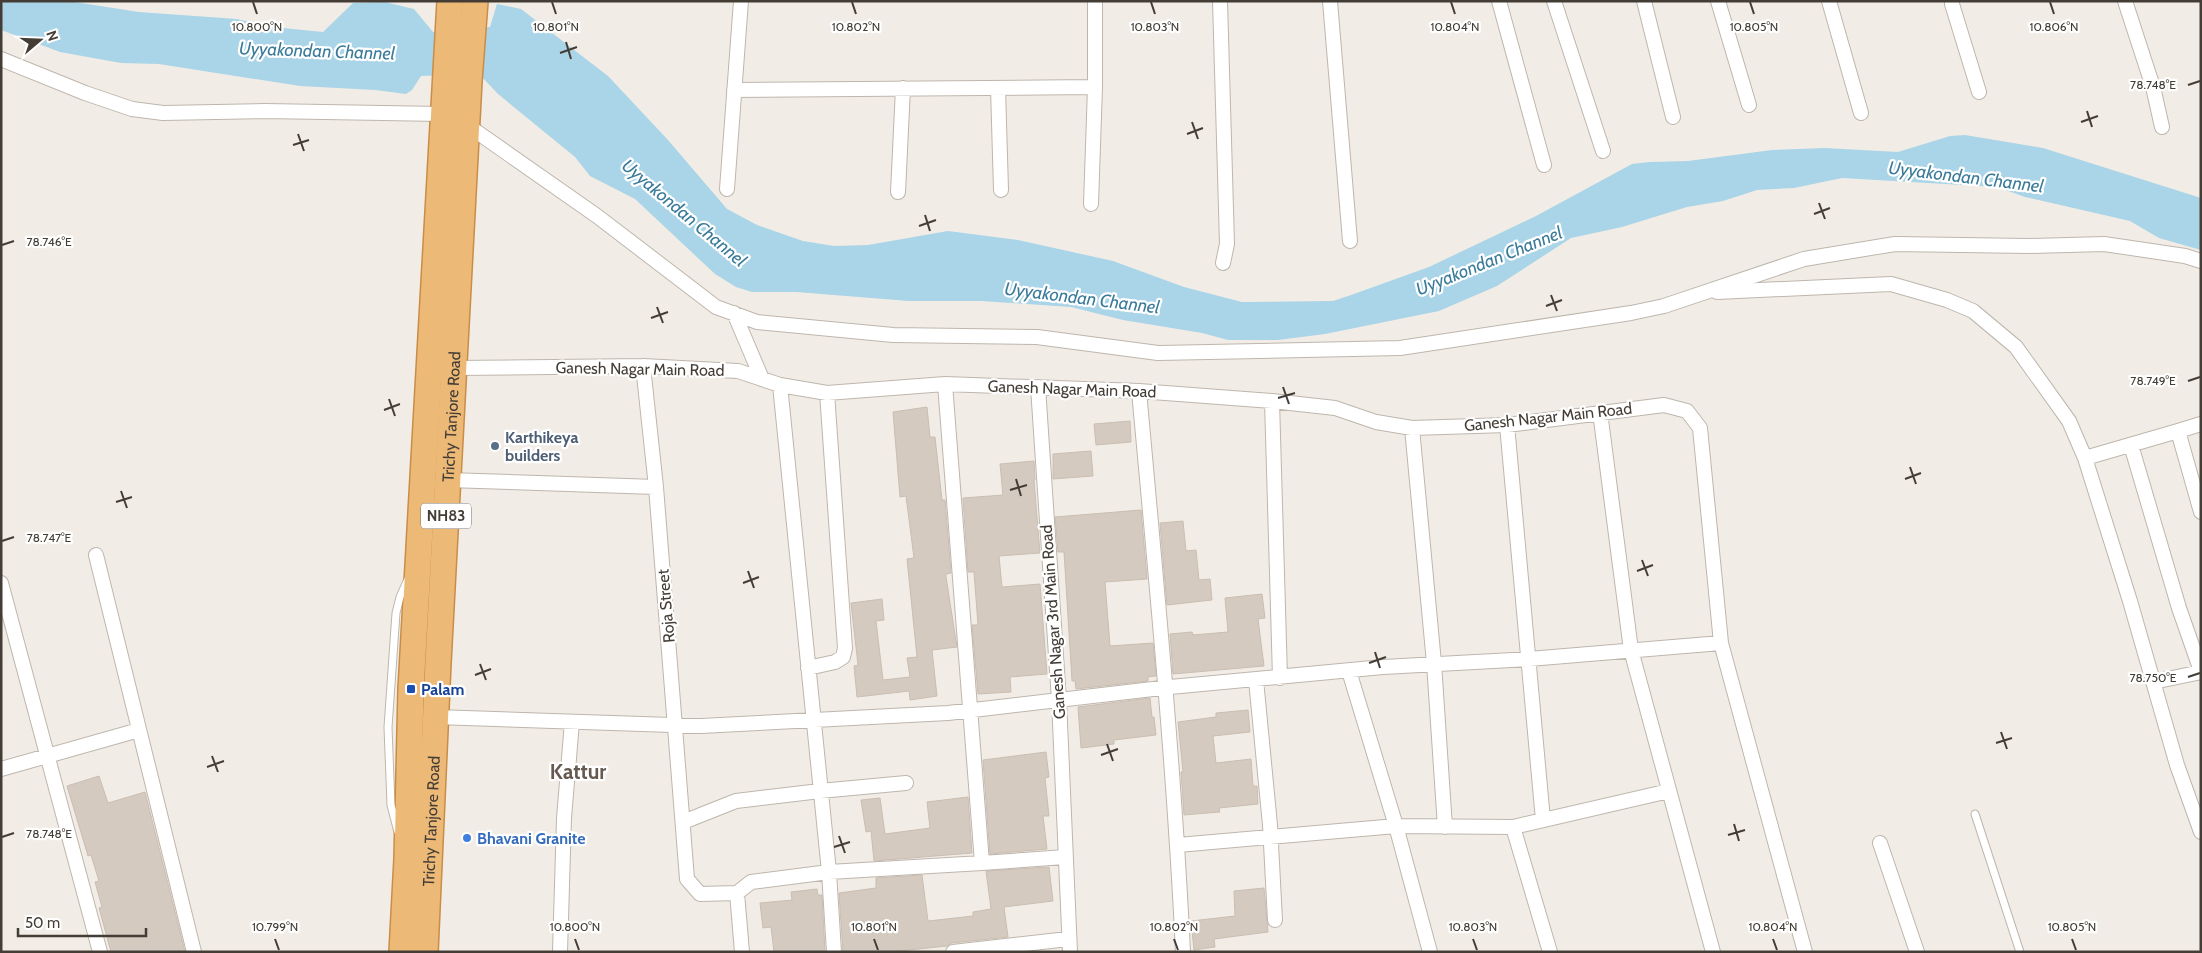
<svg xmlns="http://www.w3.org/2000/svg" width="2202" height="953" font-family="Cabin,sans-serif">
<rect width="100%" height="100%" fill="#f1ede6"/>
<path fill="#aad4e7" d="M1,1H68L139,12L237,19L273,27L323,32L353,3L385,2L414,9L433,32L490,27L497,4L521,9L608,76L668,140L727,209L757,225L803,241L834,246L868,245L948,231L1018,240L1113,261L1184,287L1242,302L1333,301L1351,295L1429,267L1536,216L1632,164L1649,162L1688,161L1772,150L1825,148L1898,152L1950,136L1965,135L2043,148L2201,198V250L2159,238L2130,221L2025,197L1997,187L1842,178L1794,188L1757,190L1723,201L1687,207L1622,227L1571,238L1497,286L1439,311L1325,334L1278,340H1228L1202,333L1123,320L1071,307L981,301H909L796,292H752L736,287L715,274L635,199L590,176L575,157L498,94L482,77L475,74L421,76L412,90L406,94L375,90L300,86L159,64L121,63L60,52L1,30Z"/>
<path fill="#d4cac0" stroke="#cbbeb1" d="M927,407L930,437H935L942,500H945L951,573L946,574V577L957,647L932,650L937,696L910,700L909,691L857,697L854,666L858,665L851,603L882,599L884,620L876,621L883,680L910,677L907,658L917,657L907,559L914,558L906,496L900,497L893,412Z
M1130,421L1131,442L1096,445L1094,424Z
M1091,451L1093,476L1053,479V454Z
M1034,461L1035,480H1034L1040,553L999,556L1002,587L1040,584L1047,674L1010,677L1011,692L978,694L972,625H978L974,572H968L963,498L1003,495L1000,464Z
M1141,510L1147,579L1105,582L1110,646L1153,643L1156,676L1148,677V681L1076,689L1075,681H1072L1064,552H1058L1055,517Z
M1183,521L1186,551L1196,550L1199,580L1210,579L1212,600L1167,605L1160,523Z
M1262,594L1265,618L1258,619L1264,666L1173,674L1170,634L1192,632L1193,635L1228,632L1225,598Z
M1150,698L1152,717H1154L1156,735L1114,740V744L1081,748L1078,707Z
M1248,710L1250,732L1213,736L1216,763L1251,759L1253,786H1257L1258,804L1219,808L1220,812L1184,815L1181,772H1183L1178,722L1216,717V713Z
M1046,752L1049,777L1045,778L1049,816H1043L1047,849L990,854L983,760Z
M99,776L108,803L145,792L185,952H111L99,908L102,907L95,882L99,881L91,855L88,856L67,786Z
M968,797L972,853L874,861L871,831L866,832L861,800L880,798L885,834L930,828L927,802Z
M1049,867L1053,901L1004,907L1008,937L952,943L947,946L890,952H843L839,893L876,888V878L922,875L928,921L973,916V912L991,909L986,871Z
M1264,888L1268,932L1214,939L1215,947L1194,950L1191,921L1235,916L1234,891Z
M817,889L818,895H822L825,952H774L771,927L763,928L760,903L792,900L791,892Z"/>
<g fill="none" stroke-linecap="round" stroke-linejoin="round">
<defs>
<path id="lane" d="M1975,814L2020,952
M398,832L391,805L388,727L396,613L400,597L408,579"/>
<path id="street" d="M1220,1L1227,244L1223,263
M1330,1L1350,241
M1499,1L1544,165
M1554,1L1603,151
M1644,1L1673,117
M1718,1L1749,105
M1829,1L1861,113
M2125,1L2153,87L2162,127
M1952,4L1979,92
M1,59L85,93L132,109L163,113L265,111L442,114L467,125L597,216L716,307L757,322L893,335L1037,337L1158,353L1400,348L1631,313L1664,306L1804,259L1895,244L2028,246L2104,244L2185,256L2201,261
M998,88L1001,190
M734,90L1095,87
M727,189L741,1
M898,192L903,88
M1091,204L1095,87V1
M1717,292L1891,284L1947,300L1973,311L2016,347L2069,421L2085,458L2130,601L2177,765L2201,832
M734,313L762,379
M643,366L656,487L687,879L700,894L737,893
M454,368L643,366L738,371L780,385L827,393L945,384L1139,391L1272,401L1335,408L1376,422L1412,428L1507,425L1664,405L1687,411L1700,428L1721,643L1805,952
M780,385L829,872L834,952
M1038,387L1059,700L1070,952
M1139,391C1156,578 1174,764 1183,952
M1272,401L1280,678
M1600,412L1631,650L1713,952
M2201,424L2178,431L2201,512
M1507,425L1543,820
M1412,428L1434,663L1445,827
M2131,445L2179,608L2201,671
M2085,458L2178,431
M448,480L656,487
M96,555L194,952
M1,583L100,952
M808,668L835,662L843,657L845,648L827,393
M1349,671L1396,826L1430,952
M1256,680L1270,825L1275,920
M2153,682L2201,672
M435,717L701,726L948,713L1170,687L1383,667L1529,659L1721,643
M1,769L139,730
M683,822L736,801L820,791L906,783
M1513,827L1550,952
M1880,843L1917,952
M1178,845L1396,826L1513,827L1669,791
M982,863L1065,857
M560,952L564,818L572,722
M742,952L737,893L751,882L829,872L982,863L945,384
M953,952L1068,939"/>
<g id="highway">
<path d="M402,952L407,859L411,689L450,1"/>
<path id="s1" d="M425,952L438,663L469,81L475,1"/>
</g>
</defs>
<use href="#lane" stroke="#beb6ad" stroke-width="9"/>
<use href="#street" stroke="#beb6ad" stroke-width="16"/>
<use href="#highway" stroke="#c98d48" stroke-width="28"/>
<use href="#lane" stroke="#fff" stroke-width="7"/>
<use href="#street" stroke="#fff" stroke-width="14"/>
<use href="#highway" stroke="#ecb977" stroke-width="25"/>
</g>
<path fill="none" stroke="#433d36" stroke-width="2" d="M253,2L257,14M552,2L556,14M852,2L856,14M1151,2L1155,14M1451,2L1455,14M1750,2L1754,14M2050,2L2054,14M566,42L571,59M560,53L577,47M2188,85L2200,81M2087,111L2092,127M1192,122L1198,139M2081,122L2098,116M298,134L304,151M1187,134L1203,128M293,145L309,140M1819,203L1825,219M1814,214L1830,208M925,215L930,231M919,226L936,220M2,245L14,241M1551,295L1557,311M1546,306L1562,300M657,307L663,323M651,318L668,312M2188,381L2200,377M1283,387L1289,404M1278,398L1295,393M389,399L395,416M384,410L400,404M1910,467L1916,484M1016,479L1021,496M1905,479L1921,473M1010,490L1027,485M121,491L127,508M116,502L132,497M2,541L14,537M1642,560L1648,576M748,571L754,588M1637,571L1653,565M743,583L759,577M1375,652L1380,668M1369,663L1386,657M480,664L486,680M475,675L491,669M2188,677L2200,673M2001,732L2007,749M1996,743L2012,738M1107,744L1113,761M1101,755L1118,749M212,756L218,772M207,767L224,761M1734,824L1739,841M1728,835L1745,830M839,836L845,853M2,837L14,833M834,847L850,842M275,939L279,950M575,939L579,950M874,939L878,950M1174,939L1178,950M1473,939L1477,950M1773,939L1777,950M2072,939L2076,950"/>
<circle fill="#5c6f8a" stroke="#fff" stroke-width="2" cx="495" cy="446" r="5"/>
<rect fill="#1a4fb4" stroke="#fff" stroke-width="2" x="406" y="684" width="10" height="10" rx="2.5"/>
<circle fill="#3f7fe0" stroke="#fff" stroke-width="2" cx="467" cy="838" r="5"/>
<g text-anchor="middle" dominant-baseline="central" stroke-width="4.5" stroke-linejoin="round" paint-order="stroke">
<rect fill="#fff" stroke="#7b7772" stroke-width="1" x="421" y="503.5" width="50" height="25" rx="4"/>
<g font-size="15" font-weight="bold" fill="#433d36">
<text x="446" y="516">NH83</text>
</g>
<g font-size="16" fill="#433d36" stroke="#fff">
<text transform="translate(640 369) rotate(1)">Ganesh Nagar Main Road</text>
<text transform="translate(1072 389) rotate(2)">Ganesh Nagar Main Road</text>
<text stroke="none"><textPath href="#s1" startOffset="536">Trichy Tanjore Road</textPath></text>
<text transform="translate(1548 417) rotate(-6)">Ganesh Nagar Main Road</text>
<text transform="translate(666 606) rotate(-95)">Roja Street</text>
<text transform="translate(1053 622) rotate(-94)">Ganesh Nagar 3rd Main Road</text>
<text stroke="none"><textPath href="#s1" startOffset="131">Trichy Tanjore Road</textPath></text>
</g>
<g font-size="16" font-weight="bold" fill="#4e5e75" stroke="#fff" text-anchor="start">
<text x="505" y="437">Karthikeya<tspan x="505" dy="18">builders</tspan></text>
</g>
<g font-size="16" font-weight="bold" fill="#164399" stroke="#fff" text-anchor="start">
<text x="421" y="689">Palam</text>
</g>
<g font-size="16" font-weight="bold" fill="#366cbe" stroke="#fff" text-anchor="start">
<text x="477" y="838">Bhavani Granite</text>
</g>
<g font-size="18" font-style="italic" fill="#3b7b9a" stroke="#fff">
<text transform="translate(317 51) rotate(2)">Uyyakondan Channel</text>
<text transform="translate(1966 177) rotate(7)">Uyyakondan Channel</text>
<text transform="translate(684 213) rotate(40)">Uyyakondan Channel</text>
<text transform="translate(1489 261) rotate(-22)">Uyyakondan Channel</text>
<text transform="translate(1082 298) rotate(7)">Uyyakondan Channel</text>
</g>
<g font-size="21" font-weight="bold" fill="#645a4f" stroke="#fff">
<text x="578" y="771">Kattur</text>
</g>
</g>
<g font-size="12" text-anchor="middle" fill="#433d36" stroke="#fff" stroke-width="4.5" stroke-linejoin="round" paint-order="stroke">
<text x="2054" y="31">10.806°N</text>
<text x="257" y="31">10.800°N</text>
<text x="556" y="31">10.801°N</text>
<text x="856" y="31">10.802°N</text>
<text x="1155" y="31">10.803°N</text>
<text x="1455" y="31">10.804°N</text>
<text x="1754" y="31">10.805°N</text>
<text x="2153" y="89">78.748°E</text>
<text x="49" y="246">78.746°E</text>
<text x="2153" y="385">78.749°E</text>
<text x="49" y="542">78.747°E</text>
<text x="2153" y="682">78.750°E</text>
<text x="49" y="838">78.748°E</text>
<text x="275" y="931">10.799°N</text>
<text x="575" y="931">10.800°N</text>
<text x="874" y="931">10.801°N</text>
<text x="1174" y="931">10.802°N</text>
<text x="1473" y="931">10.803°N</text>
<text x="1773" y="931">10.804°N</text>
<text x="2072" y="931">10.805°N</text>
</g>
<rect width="2202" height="953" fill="none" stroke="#433d36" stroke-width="5"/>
<g transform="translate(40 40) rotate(71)" stroke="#ffffff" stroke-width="4" paint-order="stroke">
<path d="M0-4L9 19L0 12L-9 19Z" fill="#433d36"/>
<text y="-8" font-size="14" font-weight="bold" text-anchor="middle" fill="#433d36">N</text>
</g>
<path d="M18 928v8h128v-8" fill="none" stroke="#433d36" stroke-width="2.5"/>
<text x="25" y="928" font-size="15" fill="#433d36" stroke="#ffffff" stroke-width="4" paint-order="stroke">50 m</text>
</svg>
